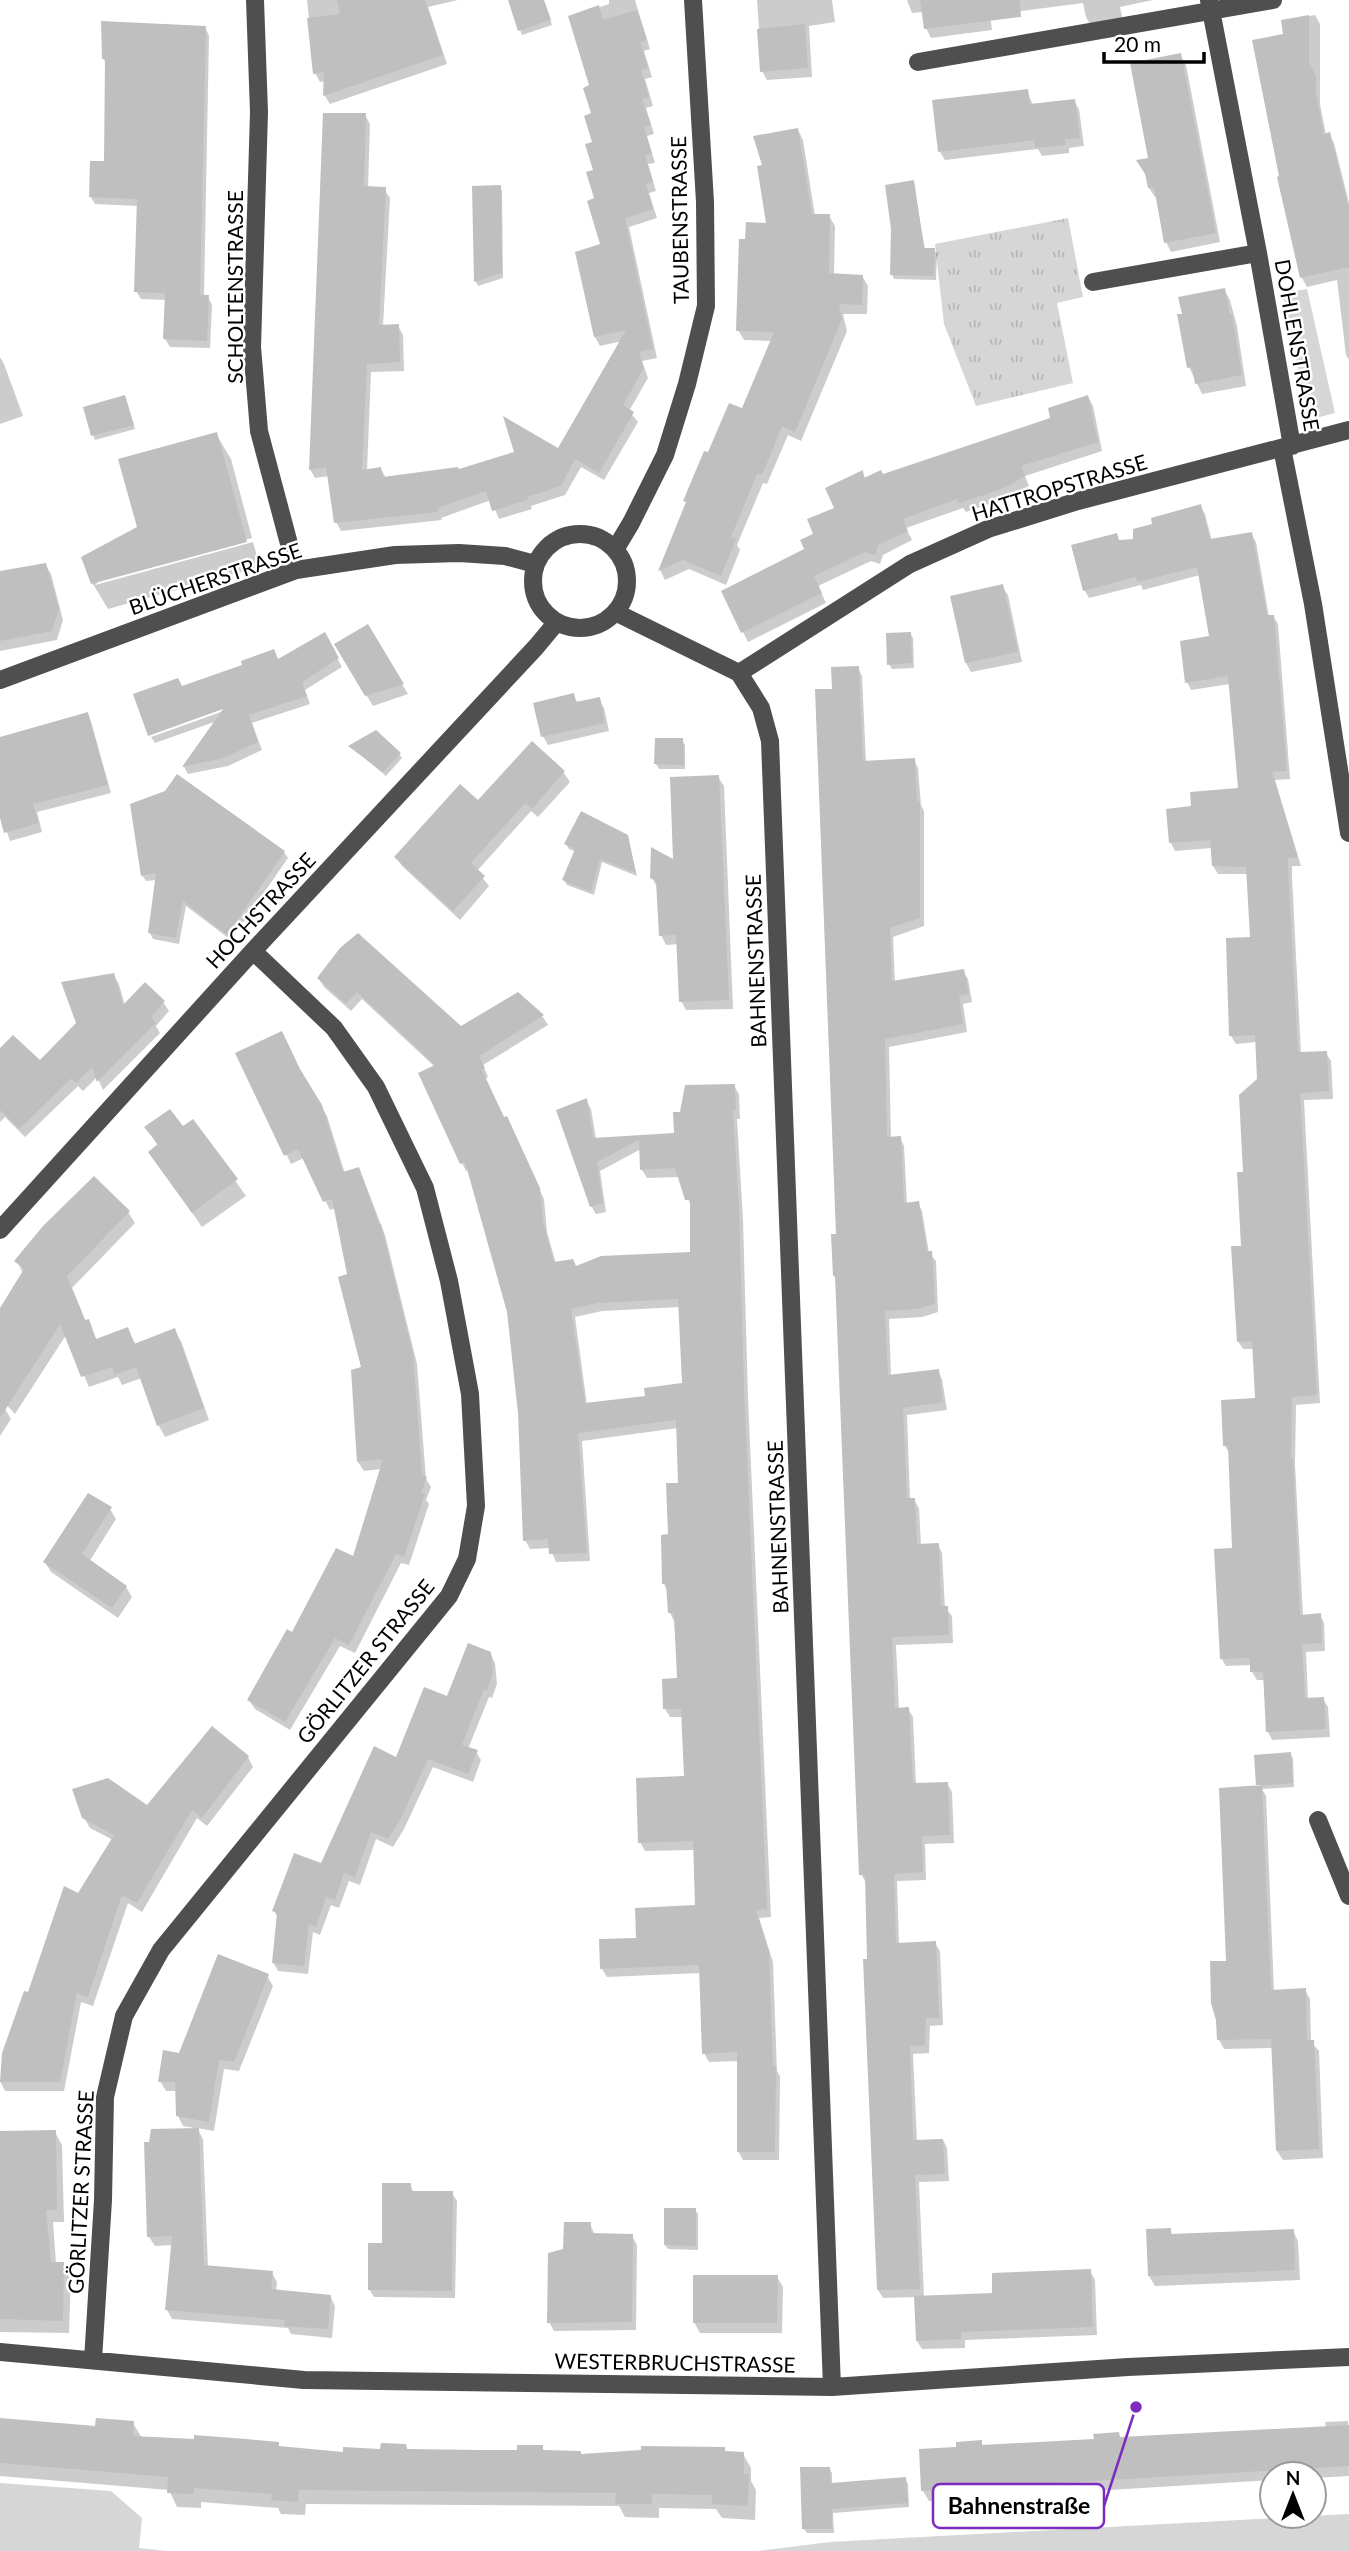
<svg xmlns="http://www.w3.org/2000/svg" width="1349" height="2551" font-family="Lato,sans-serif">
<defs>
<pattern id="park-tufts" width="24" height="20" patternUnits="userSpaceOnUse" patternTransform="scale(1.75)"><rect width="24" height="20" fill="#d6d6d6"/><path d="M3 7l-1-3M5 7V3M7 7l1-3M15 17l-1-3M17 17v-4M19 17l1-3" fill="none" stroke="#b6b6b6"/></pattern>
</defs>
<rect width="100%" height="100%" fill="#fff"/>
<path fill="#d6d6d6" d="M1307,289L1335,413L1312,419L1307,415L1283,293Z
M0,2483L111,2491L142,2518L139,2548L167,2551H0Z
M1349,2514V2551H758L830,2542Z"/>
<path fill="url(#park-tufts)" d="M1068,218L1083,297L1057,303L1073,383L976,406L944,324L935,244Z"/>
<path fill="#0003" fill-rule="evenodd" d="M307,0H458L428,7L447,64L330,104L325,96L326,81L320,82L315,73Z
M539,0H543L545,3L552,25L522,35L512,8Z
M609,0H635L650,49L644,51L652,77L645,79L653,106L646,108L654,134L647,136L655,163L648,164L656,191L649,193L657,218L629,227L657,358L642,361L648,378L629,411L638,422L604,480L581,467L565,495L531,506L532,509L499,519L491,500L441,518L442,520L341,531L336,522L329,476L315,478L310,469L365,115L370,124L368,188L384,189L390,198L383,326H398L403,335L404,371L371,372L367,471L381,469L386,478L458,471L558,451L622,341L600,346L595,337L577,253L603,245L596,200L591,86L570,17L609,4Z
M757,0H832L835,22L809,26L812,77L767,80L762,71Z
M907,0H1153L1120,7L1123,21L1091,26L1086,17L1083,3L990,15L992,30L931,38L926,28L923,12L912,13Z
M1315,15L1320,24V104L1326,135L1329,134L1334,143L1349,203V360L1346,355L1337,280L1307,287L1302,278L1279,178L1285,36L1283,21Z
M205,27L209,36L204,297H208L212,305L210,348L170,347L165,339L167,300L141,299L136,291L138,206L95,204L90,196L105,163L107,65L103,58Z
M1180,55L1186,65L1220,242L1171,252L1166,242L1157,197H1155L1149,188L1147,175Z
M1027,91L1033,105L1074,101L1079,109L1084,146L1069,148V153L1042,156L1038,149L945,160L940,152Z
M798,130L803,140L815,216H829L835,226L834,275L862,276L868,286L867,314H843L847,331L801,441L788,435L767,484L763,483L737,545L740,550L726,585L689,569L665,580L660,570L687,504L685,501L709,454L743,410L772,341L744,340L738,330L747,241L768,224Z
M913,182L925,249L934,250L937,254L936,280L894,279L892,274Z
M474,187H500L502,191L503,278L478,286L476,282Z
M1224,290L1230,300L1237,326L1246,386L1202,394L1189,367Z
M0,357L4,364L23,416L0,424Z
M125,397L135,429L95,440L93,435Z
M1088,397L1093,406L1102,451L1025,476L1029,486L1007,498L966,512L963,508L906,528L912,540L883,555L880,564L871,561L818,586L826,603L748,642L723,592L807,550L862,472L866,479L882,476L1052,420Z
M216,434L231,459L252,538L100,580L95,585L253,542L260,567L108,609L93,584L83,558L139,528Z
M1200,506L1205,514L1212,541L1251,534L1256,542L1269,617L1273,616L1278,624L1290,779L1275,780L1301,866H1292V876L1301,1054L1326,1053L1331,1061L1333,1099L1304,1100L1320,1403L1296,1405L1295,1464L1303,1616L1320,1615L1324,1623L1325,1651L1306,1652L1308,1700L1323,1699L1328,1707L1330,1737L1272,1740L1268,1732L1265,1680H1257L1252,1672V1665L1226,1666L1221,1658L1234,1550L1230,1454L1225,1446L1257,1400L1254,1349H1243L1238,1341L1245,1173L1259,1079L1257,1042L1236,1044L1231,1036L1251,938L1248,874H1218L1213,866L1212,848L1175,851L1171,843L1193,808L1240,790L1230,684L1191,690L1187,682L1211,637L1200,575L1143,590L1141,585L1089,598L1085,591L1116,535L1120,542L1134,541L1154,525Z
M45,565L51,574L63,620L57,640L0,651V572Z
M1002,586L1008,595L1022,662L971,672L966,663L952,597Z
M367,626L408,694L373,706L336,645Z
M910,633L913,638L914,668L892,669L889,664Z
M324,634L342,667L305,690L310,704L252,723L262,750L228,766L188,774L184,767L217,721L155,743L151,737L232,708L182,688L279,660Z
M858,668L862,676L866,762L914,760L918,768L921,805L924,811V926L893,937L895,983L963,971L968,979L972,1002L963,1004L967,1032L889,1047L891,1138H900L904,1146L907,1204L918,1203L922,1211L929,1253L936,1261L938,1312L922,1317L889,1319L891,1376L938,1371L942,1379L947,1410L907,1415L910,1500H914L919,1508L921,1545H938L942,1553L945,1608L952,1616L953,1643L896,1645L899,1709H908L913,1717L916,1785L947,1783L952,1792L954,1843L925,1844L926,1880L897,1881L899,1944L935,1943L940,1951L943,2025L930,2026L929,2053L913,2054L917,2142L943,2140L947,2148L949,2181L919,2182L924,2297L994,2295L1090,2271L1095,2280L1097,2335L965,2340V2348L922,2349L917,2341L916,2297L883,2298L878,2290L869,1961L866,1883L861,1874L837,1280L834,1276L838,1236L834,691Z
M573,695L578,703L599,699L604,708L609,731L548,745L543,736Z
M87,714L91,722L111,793L37,812L42,832L10,841L2,818L0,819V738Z
M682,740L685,745V769H659L656,764Z
M532,744L564,773L570,782L538,817L531,811L477,871L489,886L460,920L402,866L396,857L478,802Z
M351,747L399,754L402,758L386,776Z
M718,777L724,786L733,1009L686,1010L681,1001L679,944L666,945L661,935L657,887L652,878L675,862Z
M627,837L637,876L602,862L594,895L567,885L564,880L576,852L569,849L566,844Z
M284,852L288,858L231,940L186,906L179,944L153,939L150,933L157,880L146,881L142,875Z
M113,975L119,984L125,1006L163,1002L169,1011L156,1026L160,1033L103,1090L97,1077L83,1091L78,1086L25,1137L5,1117L0,1122V1050L40,1063L78,1024Z
M319,979L461,1028L518,994L543,1017L548,1025L483,1065L488,1077L485,1079L544,1199L547,1232L556,1264L576,1268L692,1254V1208L679,1177L647,1178L642,1170L641,1149L600,1171L606,1212L596,1214L591,1206L586,1100L591,1109L596,1139L676,1135L681,1114L734,1086L739,1094L740,1119H737L743,1220L748,1398L771,1917L759,1918L773,1962L777,2071L780,2076L779,2160H743L738,2151L739,2061L709,2062L704,2053L701,1973L607,1977L602,1969L638,1939L697,1907L695,1850L645,1851L640,1842L686,1778L683,1717H670L665,1709L679,1680L674,1621L670,1613L668,1592L664,1584L680,1484L678,1428L582,1441L590,1561L556,1562L550,1548L530,1549L525,1540L520,1413L509,1311L469,1170L466,1171L462,1163L435,1067L362,999L351,1011L324,987ZM680,1307L684,1384L647,1398L587,1405L575,1317L602,1311Z
M238,1054L303,1077L327,1116L345,1174L358,1169L363,1178L385,1235L417,1364L426,1479L431,1487L426,1500L429,1504L409,1565L401,1563L355,1653L340,1646L290,1730L255,1709L249,1700L293,1635L354,1559L382,1469L364,1471L358,1462L352,1371L363,1368L350,1276L336,1208L330,1210L304,1158L291,1164Z
M193,1121L246,1196L202,1227L150,1152L158,1146L146,1127L182,1129Z
M128,1212L135,1223L72,1288L86,1322L97,1340L128,1329L136,1345L174,1330L181,1341L209,1420L165,1437L159,1426L142,1378L122,1385L118,1377L89,1387L66,1335L15,1414L0,1398V1311L23,1273L17,1261Z
M0,1406L5,1409L11,1419L0,1436Z
M110,1509L116,1519L89,1562L126,1587L132,1597L118,1618L51,1572L45,1562Z
M490,1653L495,1663L497,1684L492,1698L489,1697L468,1749L476,1752L481,1760L473,1782L433,1767L404,1829L393,1847L376,1839L360,1885L349,1881L339,1908L331,1905L320,1935L313,1932L308,1974L278,1971L273,1962L278,1918L274,1911L322,1866L397,1759L448,1698Z
M1290,1754L1293,1758L1294,1787L1262,1789L1266,1796L1274,1991L1305,1990L1310,1999L1311,2042L1319,2051L1323,2158L1283,2160L1277,2151L1273,2048L1224,2049L1219,2040L1228,1963L1258,1787Z
M248,1757L253,1767L207,1826L197,1818L142,1912L128,1903L93,2006L81,2002L64,2091H5L0,2081L30,1994L79,1895L113,1840L90,1828L84,1818L148,1808Z
M267,1976L273,1986L239,2071L224,2069L214,2131L197,2128L203,2139L208,2267L272,2273L277,2282L276,2292L330,2296L335,2306L332,2338L291,2334L288,2328L172,2319L167,2310L173,2245L155,2246L149,2237L194,2128L183,2126L178,2116L177,2091H166L160,2081L180,2055Z
M55,2132L62,2145L64,2222H53L56,2263H63L71,2276L69,2333L0,2332V2209Z
M410,2185L414,2193H452L457,2201L455,2298L374,2297L369,2289L384,2245Z
M695,2210L698,2214V2250L668,2249L665,2245Z
M590,2224L595,2235L632,2236L637,2245L636,2330L554,2331L549,2322L565,2250Z
M1170,2230L1173,2236L1293,2231L1298,2241L1300,2280L1155,2286L1149,2276L1148,2231Z
M777,2277L783,2287L782,2333H700L694,2322Z
M0,2420L97,2428L133,2423L142,2438L278,2444L280,2448L345,2454L382,2450L405,2445L408,2450L519,2451L542,2447L545,2452L581,2455L724,2449L726,2453L743,2454L751,2468V2481L756,2490L755,2520L722,2518L716,2509L659,2508V2518L625,2517L619,2506L306,2504L305,2515L281,2514L278,2508L201,2502V2508L177,2507L169,2490L0,2476Z
M1348,2421L1349,2476L1314,2478V2474H1272V2480L929,2501L923,2491L958,2449L981,2442L984,2447L1096,2440L1118,2434L1121,2439L1326,2427L1325,2422Z
M829,2469L832,2473V2485L905,2479L908,2484L909,2507L833,2513L834,2533H807L804,2529Z"/>
<path fill="#bfbfbf" fill-rule="evenodd" d="M337,0H425L443,55L323,96L324,72L313,74L307,18L340,14Z
M508,0H544L551,20L518,31Z
M920,0H1020L1021,17L924,29Z
M599,5L603,20L637,10L647,40L640,42L648,68L641,70L649,97L642,99L651,125L644,127L652,154L645,155L653,182L646,184L653,209L625,218L653,349L639,352L644,368L623,405L634,412L599,473L575,459L561,486L527,497L528,500L492,511L486,491L438,508V512L334,523L326,467L309,470L323,113H366L364,186L386,187L379,325L399,324L400,362L367,364L362,470L381,467L383,477L458,467L459,469L514,452L503,416L558,448L626,330L594,337L575,252L600,244L587,201L594,198L586,172L593,170L585,144L592,142L584,116L591,113L583,88L589,85L568,16Z
M1309,15V62L1316,77V93L1324,134L1330,132L1349,209V267L1300,278L1277,177L1279,176L1252,40L1283,34L1281,20Z
M101,21L206,26L200,295H209L207,341L163,339L165,293L134,292L137,199L89,197L90,161H104L105,59H102Z
M805,24L808,68L760,72L757,29Z
M1181,53L1216,233L1164,243L1154,187L1148,188L1145,174L1136,160L1148,158L1130,63Z
M1028,89L1030,104L1075,99L1080,138L1065,139V145L1035,148L1034,140L938,152L932,100Z
M798,128L812,214H830L829,273L863,275L862,305L839,304L842,319L795,432L782,426L762,475L757,474L731,537L736,539L721,576L683,560L658,571L686,502L683,501L704,451L708,452L729,403L742,408L774,332L736,331L739,239H745L746,222L766,223L757,166L762,165L753,136Z
M914,180L924,248H935L934,276L890,275L891,229L885,185Z
M501,185L502,273L474,282L472,186Z
M1225,288L1230,314H1232L1242,375L1195,384L1192,367L1187,368L1177,314H1182L1178,297Z
M125,395L134,425L91,436L83,407Z
M1088,395L1098,442L1021,466L1025,476L1002,489L959,503L957,499L903,519L908,531L878,545L875,555L865,552L814,576L822,593L741,633L721,591L804,549L800,540L813,534L807,519L834,508L825,488L863,470L864,478L881,470L883,474L1050,418L1048,408Z
M217,432L247,542L91,584L81,557L137,527L118,459Z
M1201,504L1210,539L1252,532L1267,615H1274L1287,771L1272,772L1298,858H1288V867L1298,1052L1327,1051L1329,1091L1300,1093L1317,1395L1292,1397L1291,1458H1293L1300,1615L1321,1613L1322,1643L1302,1644L1305,1698L1324,1697L1326,1729L1266,1732L1263,1672H1250V1658L1220,1659L1214,1549L1232,1548L1228,1446H1223L1221,1400L1255,1398L1252,1341L1237,1342L1231,1246H1241L1237,1172H1243L1239,1095L1257,1079L1255,1035L1229,1036L1226,938L1250,937L1246,867L1212,866L1210,840L1169,843L1166,809L1191,806L1190,792L1238,788L1228,676L1185,683L1180,641L1209,636L1197,567L1137,582L1136,577L1083,591L1071,545L1117,533L1119,540L1133,539V529L1152,524L1151,518Z
M46,563L59,609L52,631L0,641V571Z
M1003,584L1018,652L965,663L950,596Z
M368,624L404,684L365,696L334,644Z
M325,632L339,658L302,682L307,696L249,715L258,742L223,758L182,767L223,709L148,736L133,694L178,678L182,686L242,665L241,661L274,649L278,659Z
M911,632L912,663L887,665L886,633Z
M859,666L863,761L915,758L917,801H920V918L890,928L892,981L964,969L969,994L959,996L963,1024L885,1039L887,1137L901,1136L904,1203L919,1201L927,1251H932L935,1304L916,1309L885,1311L888,1375L939,1369L943,1402L903,1408L907,1498H915L917,1544L939,1543L941,1606H948L949,1635L892,1637L895,1708L909,1707L913,1783L948,1782L950,1835L922,1836L923,1872L894,1874L896,1943L936,1941L939,2018H926L925,2045L910,2046L913,2140L943,2139L945,2174L915,2175L920,2289L877,2290L863,1959H867L865,1875H859L835,1276H833L831,1234H836L815,689H832L831,667Z
M574,693L576,702L600,697L605,723L541,737L533,703Z
M88,712L108,785L33,804L39,823L4,833L0,818V737Z
M376,730L401,753L383,772L348,746Z
M655,738H683L684,765L654,764Z
M532,741L565,771L532,809L525,803L471,863L485,876L453,911L394,857L460,784L478,800Z
M177,774L285,851L227,935L183,901L176,938L148,933L156,873L141,876L130,804L165,791Z
M719,775L729,1000L679,1002L676,935L659,936L656,881L650,878L651,847L673,859L670,777Z
M581,811L628,835L636,873L600,859L591,892L562,880L575,849L564,844Z
M358,933L461,1026L518,992L544,1015L479,1056L485,1068L482,1070L504,1117L507,1116L540,1188L543,1222L554,1262L573,1259L576,1266L601,1256L690,1252V1200H685L675,1168L640,1170L639,1140L597,1162L603,1203L590,1207L556,1110L587,1098L593,1138L674,1133L673,1112H680L685,1085L735,1084L736,1110L733,1111L739,1210L744,1388L767,1909L756,1910L769,1952L773,2066H776L775,2152H737V2052L702,2054L699,1965L600,1969L599,1939L636,1938L635,1908L695,1905L693,1841L638,1843L636,1778L684,1776L681,1709H663L662,1679L677,1678L674,1613H668L666,1584H662L661,1535L668,1534L666,1483H678L676,1420L578,1433L587,1553L549,1554L548,1539L523,1541L518,1413L507,1312L465,1162L460,1164L418,1073L435,1065L357,992L346,1004L317,978L340,948ZM678,1299L682,1383L644,1388L645,1396L585,1403L571,1309L597,1303Z
M114,973L123,1005L145,982L165,1001L151,1017L156,1023L97,1082L92,1067L76,1083L72,1078L19,1129L0,1110V1048L13,1035L40,1060L76,1023L61,982Z
M282,1031L300,1069L322,1105L343,1172L359,1167L379,1224H381L413,1354L422,1475L427,1477L421,1493L425,1494L404,1557L396,1554L349,1645L335,1638L285,1722L247,1700L287,1629L292,1632L336,1548L353,1556L383,1459L357,1462L351,1370L361,1367L338,1277L347,1274L332,1199L323,1202L298,1149L284,1156L235,1053Z
M170,1109L183,1126L193,1119L238,1179L192,1213L148,1152L158,1144L144,1127Z
M94,1176L130,1211L67,1276L85,1320L89,1319L96,1339L128,1327L134,1344L175,1328L204,1408L157,1426L136,1367L114,1375L112,1367L81,1377L60,1324L0,1418V1308L24,1269L14,1261L43,1226Z
M88,1493L112,1507L82,1554L127,1586L112,1608L43,1562Z
M468,1643L491,1652L493,1672L487,1691L484,1689L462,1745L478,1750L468,1774L428,1759L400,1820L388,1839L371,1832L355,1877L344,1873L335,1900L326,1897L316,1927L309,1924L304,1966L272,1963L277,1913L272,1911L294,1853L321,1863L374,1746L396,1757L424,1687L447,1696Z
M212,1726L249,1756L202,1818L192,1810L137,1903L122,1895L88,1997L77,1993L60,2082H0L2,2053L24,1991L28,1992L64,1886L78,1893L114,1835L82,1818L72,1789L108,1778L147,1805Z
M1291,1752L1293,1783L1256,1786L1254,1755Z
M1262,1785L1271,1990L1306,1988L1307,2040H1314L1319,2149L1276,2151L1271,2039L1217,2040L1216,2020L1211,2003L1210,1961H1226L1219,1788Z
M218,1954L269,1974L234,2062L219,2060L209,2122L176,2116L175,2082H158L163,2050L179,2053Z
M199,2128L204,2265L273,2271L271,2289L331,2295L328,2329L284,2326L285,2320L165,2310L172,2236L147,2237L144,2142H149L151,2129Z
M56,2130L57,2210H46L51,2262H64L63,2321L0,2319V2131Z
M382,2183H411V2191H453L452,2291L368,2290V2243H382Z
M664,2208H696V2246L664,2245Z
M564,2222H591V2233L633,2234L632,2322L547,2323L548,2253L563,2249Z
M1171,2228V2234L1294,2229L1295,2270L1148,2276L1146,2229Z
M1091,2269L1093,2327L961,2332V2339L916,2341L914,2296L992,2293V2273Z
M693,2275H778L777,2323H693Z
M0,2418L95,2426L96,2418L134,2421L133,2436L194,2439V2435L246,2439L279,2442V2446L343,2452V2447L380,2449L381,2443L406,2444L407,2449L480,2450H517V2445H543V2450L581,2451V2454L641,2450V2446L725,2447V2451L744,2452V2474H749L748,2506L712,2504V2495L652,2494V2504H615L616,2493L299,2490L298,2502L271,2500L272,2494L194,2488L193,2494L167,2493L168,2477L0,2463Z
M1349,2425V2466L921,2491L919,2449L956,2447V2442L982,2440V2445L1094,2439L1093,2434L1119,2432L1120,2437Z
M800,2467H830L831,2483L906,2477L908,2503L832,2509V2529H802Z"/>
<g fill="none" stroke-linecap="round" stroke-linejoin="round">
<path stroke="#4f4f4f" stroke-width="18" d="M255,0L259,112L252,347L259,431L296,570
M1209,0L1258,253L1292,446
M918,62L1273,0
M1093,282L1258,253
M1282,448L1313,604L1349,833
M533 581a47 47 0 1 1 94 0a47 47 0 1 1-94 0Z
M616,548L631,523L665,455L687,384L706,306L705,202L693,0
M617,613L739,673L910,564L988,529L1078,501L1349,430
M739,673L761,708L770,741L832,2387
M0,680L296,570L395,555L459,553L505,556L535,564
M0,1230L253,951L536,647L556,623
M1318,1820L1349,1896
M0,2352L304,2380L832,2387L1128,2367L1349,2357
M93,2360L103,2200L105,2097L124,2016L161,1950L449,1596L467,1559L476,1506L470,1394L449,1281L425,1188L376,1087L334,1028L253,951"/>
</g>
<g text-anchor="middle" dominant-baseline="central" stroke-width="5" stroke-linejoin="round" paint-order="stroke">
<g font-size="21" fill="#000" stroke="#fff">
<text transform="translate(679 220) rotate(-91)">TAUBENSTRASSE</text>
<text transform="translate(234 287) rotate(-90)">SCHOLTENSTRASSE</text>
<text transform="translate(1298 345) rotate(80)">DOHLENSTRASSE</text>
<text transform="translate(1059 487) rotate(-17)">HATTROPSTRASSE</text>
<text transform="translate(215 578) rotate(-19)">BLÜCHERSTRASSE</text>
<text transform="translate(260 910) rotate(-47)">HOCHSTRASSE</text>
<text transform="translate(755 961) rotate(-92)">BAHNENSTRASSE</text>
<text transform="translate(777 1527) rotate(-92)">BAHNENSTRASSE</text>
<text transform="translate(365 1661) rotate(-51)">GÖRLITZER STRASSE</text>
<text transform="translate(80 2192) rotate(-87)">GÖRLITZER STRASSE</text>
<text transform="translate(675 2362) rotate(1)">WESTERBRUCHSTRASSE</text>
</g>
</g>
<path fill="none" stroke="#7b2cbf" stroke-width="2.5" d="M1136 2407L1104 2506"/>
<circle fill="#7b2cbf" stroke="#fff" stroke-width="2.5" cx="1136" cy="2407" r="7"/>
<rect fill="#fff" stroke="#7b2cbf" stroke-width="2.5" x="933" y="2484" width="171" height="44" rx="7"/>
<g font-size="23" text-anchor="middle" font-weight="bold" fill="#000">
<text x="1019" y="2514">Bahnenstraße</text>
</g>
<g transform="translate(1293 2495)"><circle r="33" fill="#ffffff" stroke="#999999" stroke-width="2"/>
<path d="M0-5L12 26L0 18L-12 26Z" fill="#000000"/>
<text y="-10" font-size="19" font-weight="bold" text-anchor="middle" fill="#000000">N</text>
</g>
<path d="M1104 52v10h100v-10" fill="none" stroke="#000000" stroke-width="3.5"/>
<text x="1114" y="52" font-size="21" fill="#000000" stroke="#ffffff" stroke-width="5" paint-order="stroke">20 m</text>
</svg>
